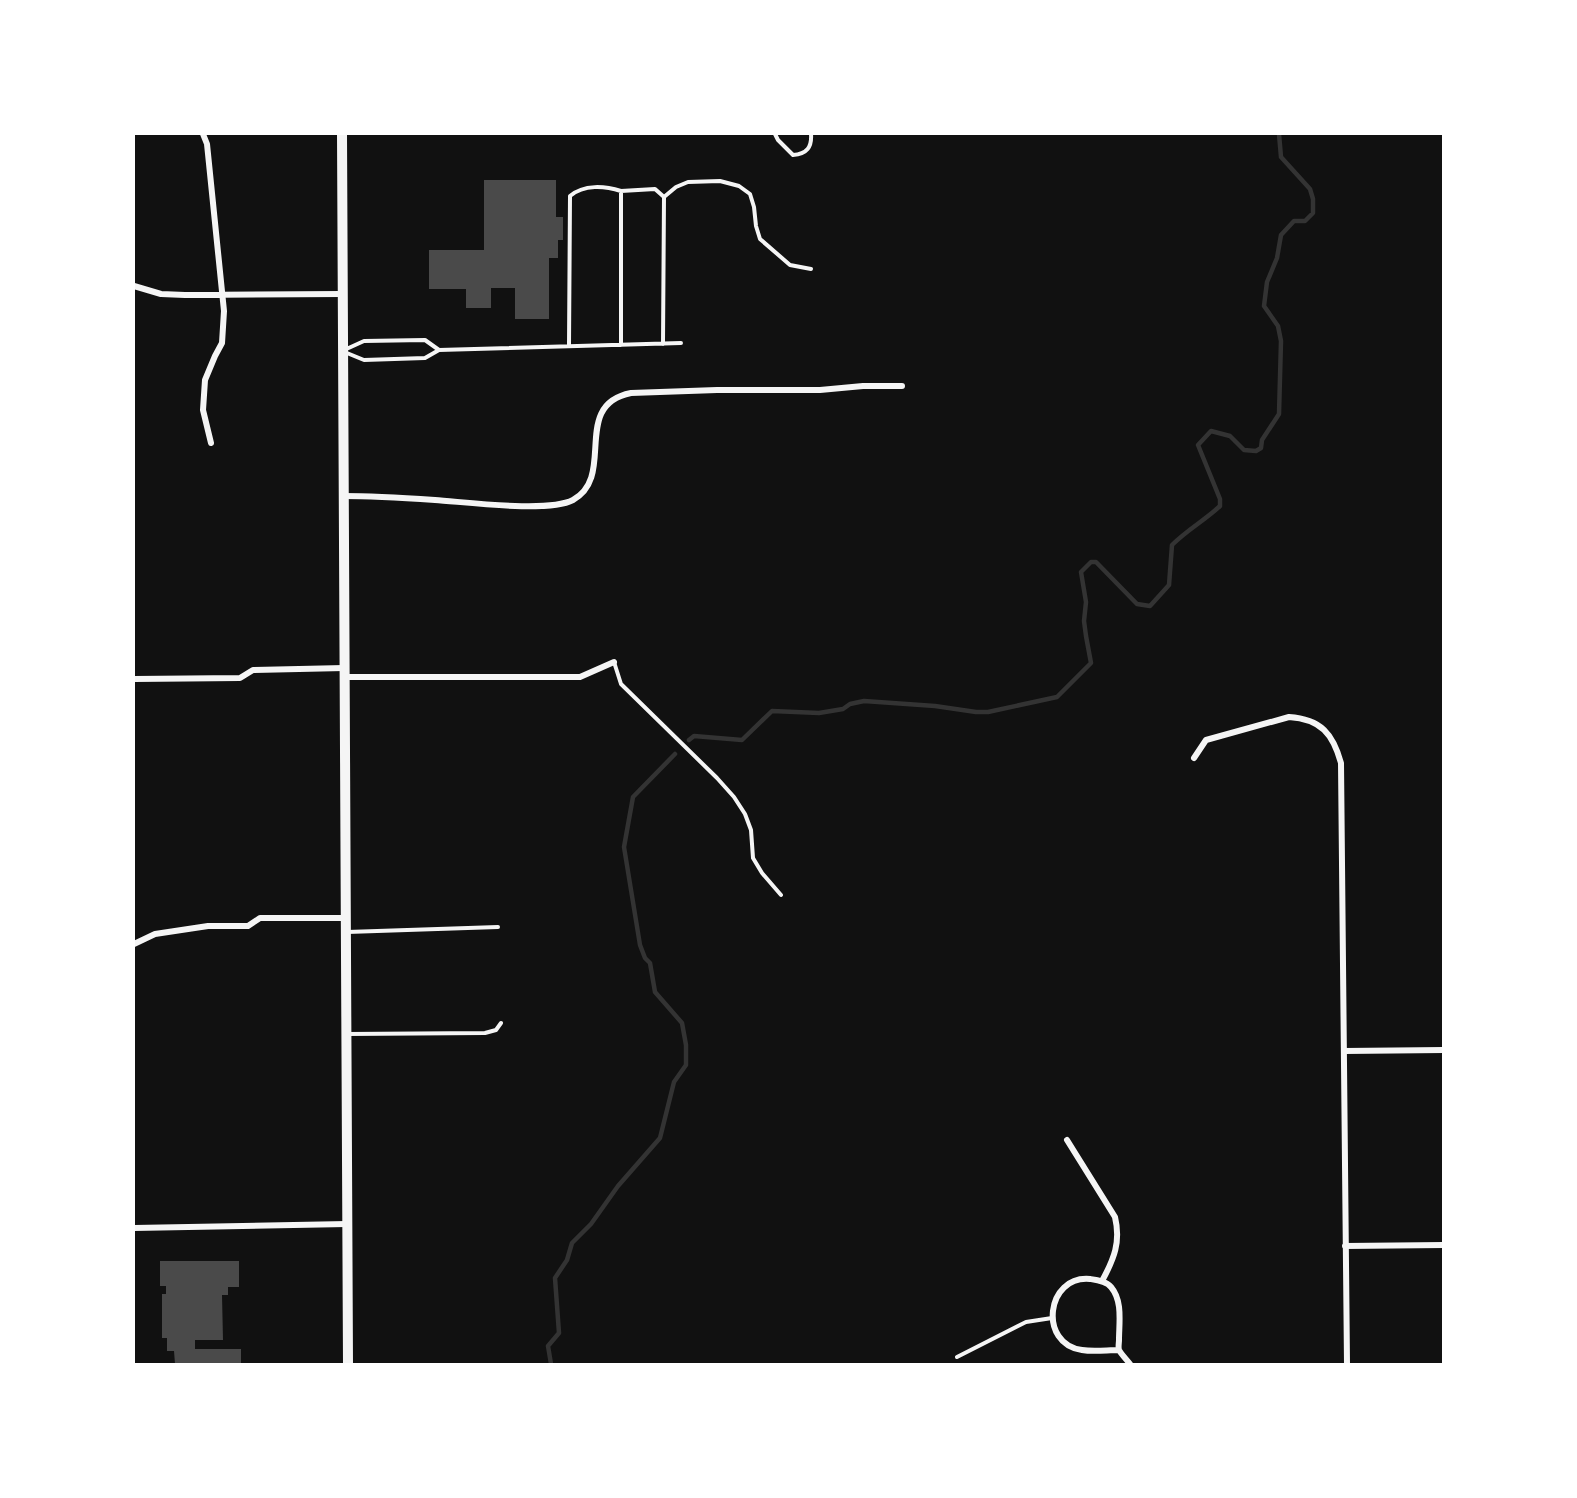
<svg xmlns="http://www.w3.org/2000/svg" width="1577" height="1498" font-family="'Fira Sans',sans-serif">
<rect width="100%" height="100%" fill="#111"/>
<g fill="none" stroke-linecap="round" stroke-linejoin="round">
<path stroke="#333" stroke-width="4.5" d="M689,740L694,736L742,740L772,711L819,713L843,709L850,704L864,701L935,706L976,712H988L1057,697L1091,663L1086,636L1084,621L1086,602L1081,572L1091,562H1096L1137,604L1150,606L1169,585L1172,545C1188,529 1204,521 1220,506V499L1198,445L1211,431L1230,436L1244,450L1256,451L1261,448L1262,440L1279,414L1281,341L1278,326L1264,306L1267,282L1277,258L1281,235L1294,221H1305L1313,213V199L1310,189L1281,157L1279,134
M551,1364L548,1346L559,1333L555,1278L567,1260L572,1243L591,1224L618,1186L660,1138L674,1082L686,1065V1045L682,1023L655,992L650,963L645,958L640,945L624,847L633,797L675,754"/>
</g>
<path fill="#4a4a4a" d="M484,180H556V217H563V240H558V258H549V319H515V288H491V308H466V289H429V250H484Z
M160,1261H239V1287H228V1295H222L223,1340H195V1349H241V1364H175L174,1351H167V1338H162V1294H166V1286H160Z"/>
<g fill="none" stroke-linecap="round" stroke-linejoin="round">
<path stroke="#f5f5f5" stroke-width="4" d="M775,134L778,140L793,155C807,154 812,147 811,134
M621,191L655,189L664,197L663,344
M664,197L676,187L688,182L720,181L739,186L750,194L754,207L756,226L760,239L790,265L811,269
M425,340L439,350L425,358L364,360L342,351L364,341Z
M569,346L570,196C584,184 605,186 621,191V345
M439,350L681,343
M614,662L621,684L717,778L734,797L745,814L751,830L753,858L762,873L781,895
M347,932L498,927
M347,1034L485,1033L496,1030L501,1023
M957,1357L1026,1322L1052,1318"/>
<path stroke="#f5f5f5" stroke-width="6" d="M203,134L207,144L224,311L222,343L215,356L205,380L203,410L211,443
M134,286L161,294L185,295L342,294
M343,496C374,496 405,498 435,500C466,502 548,513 573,500C617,476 570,405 631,393L717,390H820L863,386H902
M344,677H580L614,662
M134,679L240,678L253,670L344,668
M1194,758L1206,740L1289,717C1321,719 1333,734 1341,763L1347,1364
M134,944L155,934L208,926H248L260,918H346
M1344,1051L1444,1050
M1067,1140L1115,1217C1121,1242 1114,1259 1102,1281
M134,1228L347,1224
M1345,1246L1444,1245
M1119,1350C1107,1350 1094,1352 1082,1350C1038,1344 1046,1275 1090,1279C1097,1280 1106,1281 1111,1287C1123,1301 1119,1323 1119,1340C1119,1343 1118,1347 1119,1350C1121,1354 1127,1360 1130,1364"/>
<path stroke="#f5f5f5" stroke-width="10" d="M342,134L348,1364"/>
</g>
<rect width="1577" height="1498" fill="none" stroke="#ffffff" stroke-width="270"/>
</svg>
